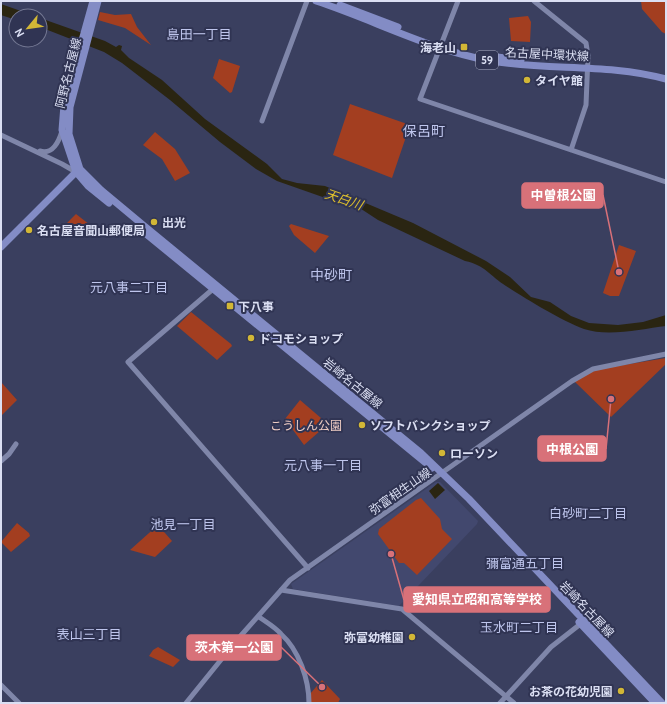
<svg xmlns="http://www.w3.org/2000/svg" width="667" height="704" font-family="Cabin,'Noto Sans JP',sans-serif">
<rect width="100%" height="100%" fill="#3a3f5f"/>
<path fill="#42486e" d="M436,482H440L478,521L477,524L399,606L293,589L291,584Z"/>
<path fill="#a33e20" d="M641,1H666V34L662,32L642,9Z
M100,12L115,15L131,14L137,27L151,45L125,28L98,20Z
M528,16L531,22L530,42L511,41L509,18Z
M219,59L240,66L232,92L230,93L213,78Z
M350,104L410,125L392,178L333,155Z
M155,132L175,149L190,173L175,181L162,159L143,145Z
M76,214L99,232L98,235L56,237L55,235Z
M291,224L329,236L315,253L294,235L289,226Z
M619,245L636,251L619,296H610L603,293Z
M191,312L231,344L232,346L217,360L177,326Z
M666,358V364L611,417L574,381L593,370Z
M1,382L17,400L1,416Z
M300,400L328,424L304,445L285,419Z
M421,498L440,519L442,529L452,539L417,575L404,563H399L378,534L379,529L416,500Z
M17,523L29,533L30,536L11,552L1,542Z
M158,525L172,541L155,557L130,550Z
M158,647L180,660L173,667L149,656L153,650Z
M322,680L340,699L338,703H309L310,694Z"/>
<path fill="#2a2512" d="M1,4L35,16H16V20L1,15Z
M40,18L105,41L116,47L119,45L122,46L121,50L129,58L162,80L205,119L267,164L282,179L297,183L325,186L413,223L486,261L510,277L531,297L550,302L571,316L589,323L618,325L643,322L666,315V326C642,329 608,337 584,329C560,320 528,300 506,286C490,276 485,265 465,261L378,220L349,201H334L277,181L256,169L220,142L170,100L122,63L104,52L40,27Z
M438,483L445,490L435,499L429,491Z"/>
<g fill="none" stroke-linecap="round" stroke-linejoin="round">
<path stroke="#7f86a9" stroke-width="5" d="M458,1L420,99L666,182
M534,1L586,43L588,56L586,105L571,150
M262,121L307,1
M1,135L62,164L76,172
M40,151C53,155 59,141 62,131
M213,289L128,362L308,568
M1,461L9,454L16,444
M281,590L402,609L514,703
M259,617C266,622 275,627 281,634C299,650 309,680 309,703
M1,685L19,703
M186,703L237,640L290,580L572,381L593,369L666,354
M500,703L551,647L583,622"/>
<path stroke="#838cc5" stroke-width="7" d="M93,1L64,105L62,130L76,172L88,186L109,203
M98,1L70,107L69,134L80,169L101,190L143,225L421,453L469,499L662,703
M316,1C374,20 430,50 491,61C550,71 607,63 666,79
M340,5L398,27
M497,57L521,60
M140,229L432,468
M1,247L78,170
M579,622L655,703"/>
</g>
<g fill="#d2b736" stroke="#303453" stroke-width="1.5">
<rect x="460" y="43" width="8" height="8" rx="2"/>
<circle cx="527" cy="80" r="4"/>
<circle cx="154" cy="222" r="4"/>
<circle cx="29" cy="230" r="4"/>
<rect x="226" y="302" width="8" height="8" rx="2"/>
<circle cx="251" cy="338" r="4"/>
<circle cx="362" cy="425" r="4"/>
<circle cx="442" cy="453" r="4"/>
<circle cx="412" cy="637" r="4"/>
<circle cx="621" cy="691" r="4"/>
</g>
<g text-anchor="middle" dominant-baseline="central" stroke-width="4" stroke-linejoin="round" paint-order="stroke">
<rect fill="#303453" stroke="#a8acc3" stroke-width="1" x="476" y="51" width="22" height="18" rx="3"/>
<g font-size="11" font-weight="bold" fill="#dbdff3">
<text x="487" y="60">59</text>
</g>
<g font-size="12" font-weight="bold" fill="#dbdff3" stroke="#303453" text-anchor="start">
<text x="456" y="47" text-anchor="end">海老山</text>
<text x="535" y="80">タイヤ館</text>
<text x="162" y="222">出光</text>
<text x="37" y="230">名古屋音聞山郵便局</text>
<text x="238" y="306">下八事</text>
<text x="259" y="338">ドコモショップ</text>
<text x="370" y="425">ソフトバンクショップ</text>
<text x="450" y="453">ローソン</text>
<text x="404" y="637" text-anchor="end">弥富幼稚園</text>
<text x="613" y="691" text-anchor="end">お茶の花幼児園</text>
</g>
<g font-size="12" fill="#dbdff3" stroke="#303453">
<text transform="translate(547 54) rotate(3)">名古屋中環状線</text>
<text transform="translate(68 73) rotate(-76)">阿野名古屋線</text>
<text transform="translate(353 383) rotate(39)">岩崎名古屋線</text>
<text transform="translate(400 491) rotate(-35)">弥富相生山線</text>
<text transform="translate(587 609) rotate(46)">岩崎名古屋線</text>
</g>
<g font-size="12" fill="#eecdc4" stroke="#303453">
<text x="306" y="425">こうしん公園</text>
</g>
<g font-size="13" fill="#bec5ec" stroke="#303453">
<text x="199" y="34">島田一丁目</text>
<text x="129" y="287">元八事二丁目</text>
<text x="323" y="465">元八事一丁目</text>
<text x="588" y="513">白砂町二丁目</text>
<text x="183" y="524">池見一丁目</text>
<text x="525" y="563">彌富通五丁目</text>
<text x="519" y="627">玉水町二丁目</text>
<text x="89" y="634">表山三丁目</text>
</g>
<g font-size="13" font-style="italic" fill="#dfc02d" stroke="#303453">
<text transform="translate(344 199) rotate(19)">天白川</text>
</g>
<g font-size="14" fill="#bec5ec" stroke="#303453">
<text x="424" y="131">保呂町</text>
<text x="331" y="275">中砂町</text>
</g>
</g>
<path fill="none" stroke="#d87179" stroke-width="1.5" d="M619 272L603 195M611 399L606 449M391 554L404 600M322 687L281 647"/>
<g fill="#d87179" stroke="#303453" stroke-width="1.5">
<circle cx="619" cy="272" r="4"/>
<circle cx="611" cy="399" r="4"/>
<circle cx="391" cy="554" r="4"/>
<circle cx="322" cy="687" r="4"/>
</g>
<g fill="#d87179" stroke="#d87179" stroke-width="1.5">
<rect x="522" y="183" width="81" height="25" rx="4"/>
<rect x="538" y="436" width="68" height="25" rx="4"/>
<rect x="404" y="587" width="146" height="25" rx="4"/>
<rect x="187" y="635" width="94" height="25" rx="4"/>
</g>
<g font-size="13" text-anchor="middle" font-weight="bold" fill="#fff">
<text x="563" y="200">中曽根公園</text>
<text x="572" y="454">中根公園</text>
<text x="477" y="604">愛知県立昭和高等学校</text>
<text x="234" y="652">茨木第一公園</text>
</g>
<rect width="667" height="704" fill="none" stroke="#dbdff3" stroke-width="4"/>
<g transform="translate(28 28) rotate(241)"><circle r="19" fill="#303453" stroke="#747893"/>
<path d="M0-3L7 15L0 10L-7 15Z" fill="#d2b736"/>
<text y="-6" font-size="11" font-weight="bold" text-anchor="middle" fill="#dbdff3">N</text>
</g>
</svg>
